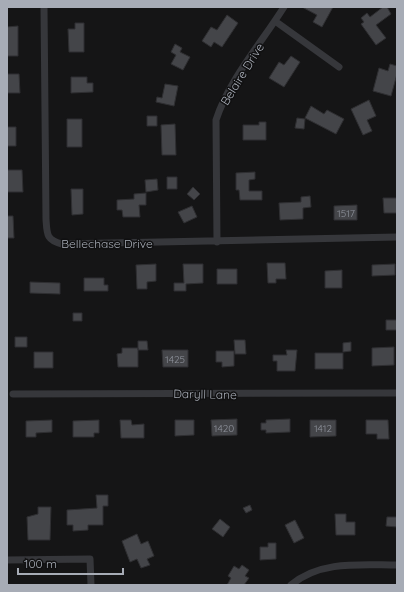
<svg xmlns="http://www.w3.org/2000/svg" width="404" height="592" font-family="Quicksand,sans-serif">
<rect width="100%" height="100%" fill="#151516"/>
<path fill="#444549" stroke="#2f2f32" d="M302,7H333L322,27L313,22L317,15Z
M383,7H387L391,14L376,25L386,38L376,45L361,24L364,22L361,18L367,13L370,17Z
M227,15L238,23L222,47L214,42L211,47L202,41L211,27L217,30Z
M75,23H84V52H69L68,29H75Z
M18,26V56H7V27Z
M175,44L182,48L180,52L190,57L183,70L171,64L176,55L171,52Z
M291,56L300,62L284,87L269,78L279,62L284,65Z
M390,64L397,66V74L391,96L373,91L379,68L388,71Z
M7,74H19L20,93H7Z
M71,77H87V83H93V92L71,93Z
M165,84L178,86L174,106L156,102L157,97L162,98Z
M369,100L376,116L367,120L372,131L363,135L351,109Z
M311,106L324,114L327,110L344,119L336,134L305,118Z
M147,116H157V126H147Z
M297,118L305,119L304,129L295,128Z
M67,119H82V147H67Z
M259,122H266V140H243V125H259Z
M175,124L176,155H162L161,125Z
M7,127H16V146H7Z
M7,170H22L23,192H7Z
M255,172V179L249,180V191H262V200H240L239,190H236V173Z
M167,177H177V189H167Z
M157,179L158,190L146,192L145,180Z
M193,187L200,194L194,200L187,194Z
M71,189H83V214L72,215Z
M146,193V205H139L140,217H123L122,210H117V200L134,199V194Z
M310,196L311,207L303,208V219L280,220L279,203L301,202V197Z
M383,198H397V213H384Z
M357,205V220H334V206Z
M192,206L197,217L184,223L178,212Z
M7,216H13L14,238H7Z
M267,263H285L286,279H276V283H268Z
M156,264V281L147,282V289H137L136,265Z
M183,264H203V283L186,284V291H174V283H184Z
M395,264V275L372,276V265Z
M217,269H237V284H217Z
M342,270V288H325V271Z
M84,278H104V285H108V291H84Z
M30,282L60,283V294L30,293Z
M73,313H82V321H73Z
M386,320H397V330H386Z
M15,337H27V347H15Z
M234,340H245L246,354H235Z
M138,341H147L148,350H138Z
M351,342V351L343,352V343Z
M394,347V365L372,366V348Z
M122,348H138V367H118L117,354L122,353Z
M162,350H188V367H163Z
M286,350H297L295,371H277V361H273V355H287Z
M216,351H234V366L222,367V362H216Z
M34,352H53V368H34Z
M315,353H343V369H315Z
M237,419V435L212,436L211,420Z
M290,419V432L266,433V430H261V423H266V420Z
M52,420V432L36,433V437H26V421Z
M99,420V433H94V437H73V421Z
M120,420H131L132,425L144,424V438H121Z
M175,420H194V435L175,436Z
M310,420H336V436L310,437Z
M366,420H388L389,439H377V434H366Z
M96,495H108V506H103V525H88V530L73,531V525H67V510L97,508Z
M250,505L252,510L246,513L243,508Z
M38,507H51L50,540H28L27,517L38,514Z
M335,514H346V522H355V535H336Z
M387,517H397V527L386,526Z
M220,519L230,527L223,537L212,529Z
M295,520L304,538L294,543L285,525Z
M137,534L141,544L148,541L154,556L147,559L150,565L141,568L137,559L130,562L122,541Z
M268,543H276V559L260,560V547H268Z
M242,565L249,570L245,576L249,578L244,585H227L231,578L228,576L234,566L239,569Z"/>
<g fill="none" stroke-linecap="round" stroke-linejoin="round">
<path stroke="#36373b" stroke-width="7" d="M44,7L46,219C47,234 46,240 62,244L397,237
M275,21L339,67
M217,242L216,120C229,80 262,42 284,7
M13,394L397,393
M7,560L90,559L91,585
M291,585C320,560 362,565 397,565"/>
</g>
<g text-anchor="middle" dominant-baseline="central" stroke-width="3" stroke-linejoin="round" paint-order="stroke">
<g font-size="10" fill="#8e929b">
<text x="346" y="213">1517</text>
<text x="175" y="359">1425</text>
<text x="224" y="428">1420</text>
<text x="323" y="428">1412</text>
</g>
<g font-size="12" fill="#a7acb6" stroke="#101011">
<text transform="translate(242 74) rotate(-58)">Belaire Drive</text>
<text x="107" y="243">Bellechase Drive</text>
<text transform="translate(205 394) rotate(1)">Daryll Lane</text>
</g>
</g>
<rect width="404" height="592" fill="none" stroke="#a7acb6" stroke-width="16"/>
<path d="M18 568v6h105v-6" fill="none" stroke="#a7acb6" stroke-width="2"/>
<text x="24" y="568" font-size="12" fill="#a7acb6" stroke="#101011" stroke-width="3" paint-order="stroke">100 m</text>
</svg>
